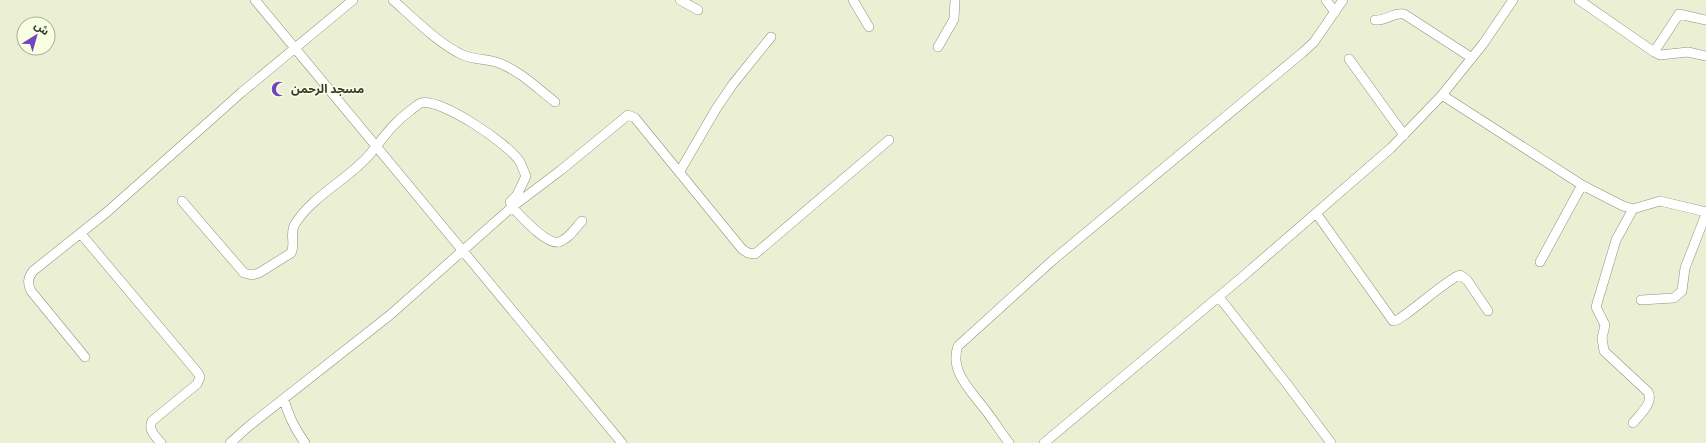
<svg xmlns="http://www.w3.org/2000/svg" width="1706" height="443" font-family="'DM Sans','Noto Sans Arabic',sans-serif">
<rect width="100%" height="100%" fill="#ebf0d4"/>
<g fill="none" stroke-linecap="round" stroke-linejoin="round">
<defs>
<path id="minor" d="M255,0L622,443
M393,0C412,17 440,45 463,55C475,60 488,59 499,63C520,71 537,88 555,102
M680,0L698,10
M853,0L869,27
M1326,0L1335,12
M1579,0L1654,52L1679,14L1706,20
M1375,20C1386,21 1394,12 1404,14L1472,58
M938,47L954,19L955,0
M1654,52L1660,55L1688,52L1706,56
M1349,59L1404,135
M1442,95L1582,185L1623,206L1633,209L1660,201L1706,212
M680,171L716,109L733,84L771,37
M182,201L244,273L252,275L259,273L291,253C296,244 289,233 295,224C312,196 349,179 370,154C384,137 393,123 411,110C414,108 418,104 421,103C441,98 509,144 520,162C522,166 524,172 526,176L517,195L510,202
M512,207C521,216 546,245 559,242C569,239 575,228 582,221
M1633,209L1616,240L1596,307L1605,325L1602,338L1604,351L1648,392C1654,403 1640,414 1633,423
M1316,213L1393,321C1401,322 1445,280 1460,275L1467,280L1488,311
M81,234L198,373L200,377L197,384L152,421C148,430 155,436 161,443
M1540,262L1582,185
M1219,297L1287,384L1331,443
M1641,300L1674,298L1682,291L1685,268L1706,214
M85,357L31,291C27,283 28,278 33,271L107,212L242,92L353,0
M284,399C288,416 295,429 305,443
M230,443L249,426L390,315L512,207L561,170L628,115L635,118L742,249L748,253L755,254L889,140
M1009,443C1000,431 992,418 983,407C970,390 949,370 958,346L1053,260L1302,53L1314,42L1343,0
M1044,443L1241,278L1391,148L1442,95L1483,44L1513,0"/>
</defs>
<use href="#minor" stroke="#8e9379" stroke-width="10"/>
<use href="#minor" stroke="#fff" stroke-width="9"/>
</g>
<defs>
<symbol id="mosque-bare" viewBox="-9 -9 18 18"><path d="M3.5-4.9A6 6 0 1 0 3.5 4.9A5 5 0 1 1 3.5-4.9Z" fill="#7045bd" stroke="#f8fee1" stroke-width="2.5" paint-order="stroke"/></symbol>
</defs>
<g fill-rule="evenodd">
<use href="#mosque-bare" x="268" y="78" width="22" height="22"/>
</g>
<g text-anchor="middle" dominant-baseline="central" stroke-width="3" stroke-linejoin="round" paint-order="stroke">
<g font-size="12" font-weight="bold" fill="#373a2e" stroke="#f8fee1" text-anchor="start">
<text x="291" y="89">مسجد الرحمن</text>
</g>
</g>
<g transform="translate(36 36) rotate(37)"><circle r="19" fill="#f8fee1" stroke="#abb099"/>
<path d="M0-3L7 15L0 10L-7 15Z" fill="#7045bd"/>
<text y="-6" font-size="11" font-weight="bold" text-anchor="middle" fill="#373a2e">ش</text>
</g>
</svg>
